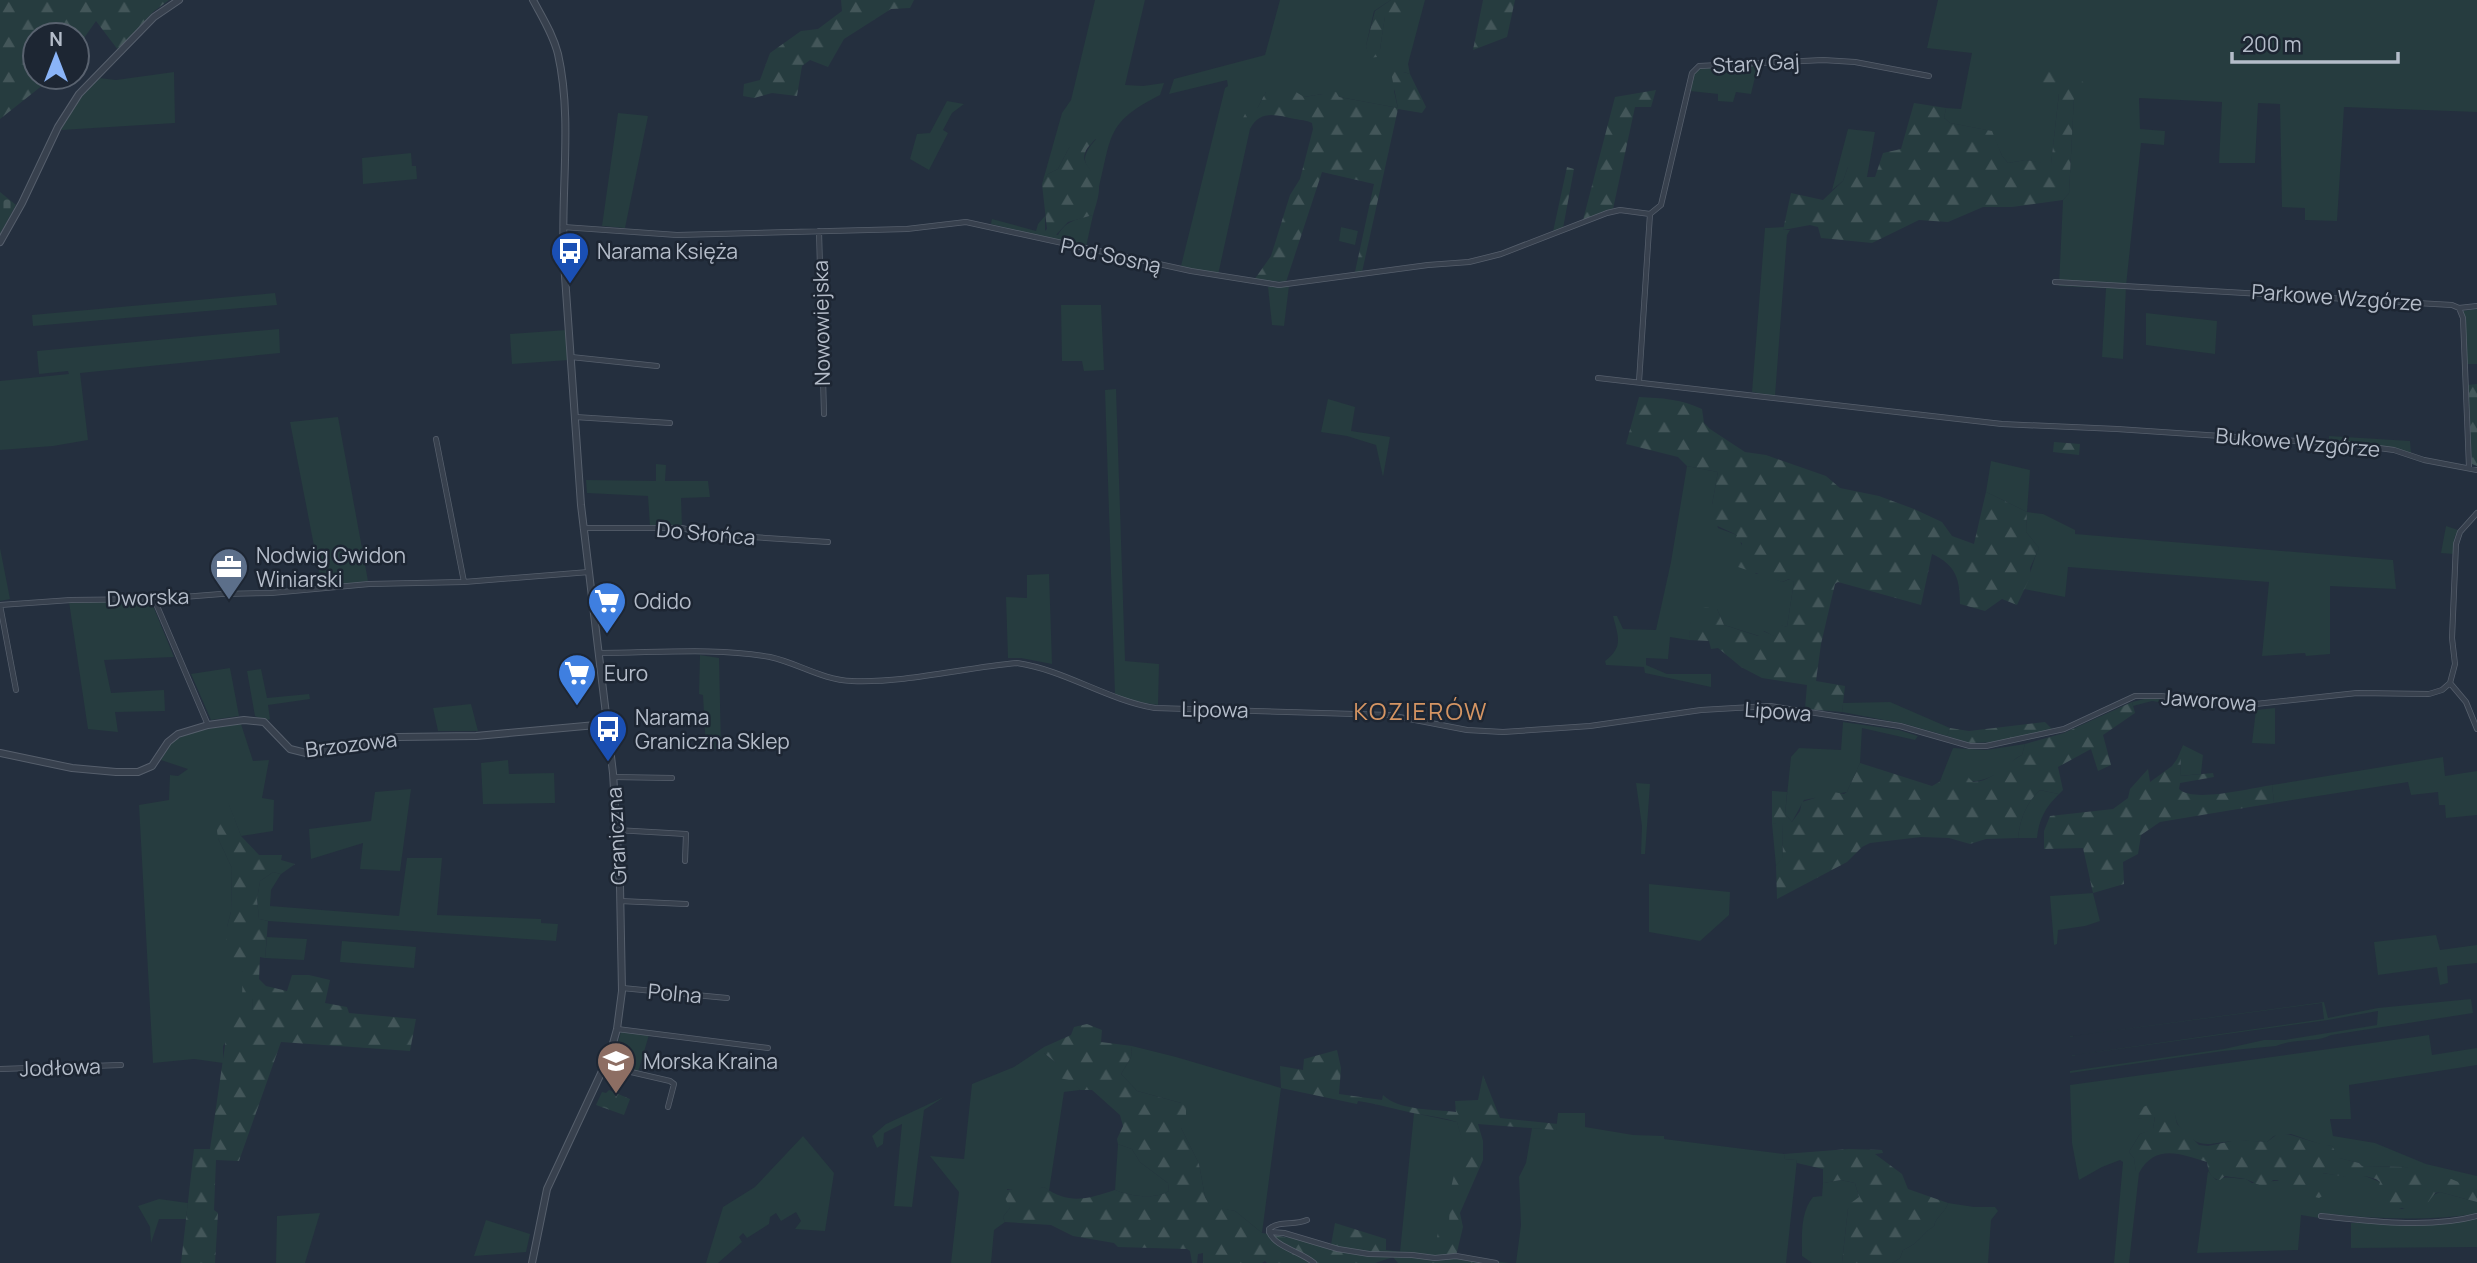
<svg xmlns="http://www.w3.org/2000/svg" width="2477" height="1263" font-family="Manrope,sans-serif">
<defs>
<pattern id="forest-firs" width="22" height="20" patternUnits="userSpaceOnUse" patternTransform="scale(1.75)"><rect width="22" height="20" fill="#263c3f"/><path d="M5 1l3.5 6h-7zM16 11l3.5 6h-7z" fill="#435659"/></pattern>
<pattern id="cemetery-stones" width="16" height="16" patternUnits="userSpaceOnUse" patternTransform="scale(1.75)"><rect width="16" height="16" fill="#263c3f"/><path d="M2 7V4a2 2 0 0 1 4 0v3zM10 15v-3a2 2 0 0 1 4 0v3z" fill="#435659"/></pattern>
<pattern id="park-crowns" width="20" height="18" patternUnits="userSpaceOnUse" patternTransform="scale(1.75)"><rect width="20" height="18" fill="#263c3f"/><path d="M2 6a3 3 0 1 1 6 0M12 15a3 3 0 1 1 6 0" fill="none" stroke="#435659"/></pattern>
</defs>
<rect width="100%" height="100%" fill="#242f3e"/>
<path fill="#263c3f" d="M1095,0H1145L1125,85L1143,86L1164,83L1160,95C1107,122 1112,134 1099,187C1092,163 1073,166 1096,139L1069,148L1058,169L1048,174L1042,184L1062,113L1071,100Z
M1280,0H1391L1374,11L1366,46L1370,58L1380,49L1385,15L1410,0H1408H1425L1408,64L1410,74L1403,72L1394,91L1398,108L1323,94L1304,97L1266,92L1258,107L1245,123L1250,129L1218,275L1181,266L1225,88L1228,86L1227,80L1169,94L1174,79L1265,55Z
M1938,0H2477V112L2344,107L2337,221L2305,220V208L2282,207L2280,104L2258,103L2255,163H2219L2222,102L2139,98L2140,129L2165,131L2164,145L2141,143L2126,286L2123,359L2102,357L2106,288L2059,286L2063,200L2069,193L2074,96L2059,93L2051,165L2026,160L2008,163L2002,156L1991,131L1950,123L1944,118L1946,108L1961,109L1972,53L1927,48Z
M1758,64L1751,94L1736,92L1733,102L1718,101V94L1690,91L1694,73L1700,67Z
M174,72L175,123L61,130L79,99L99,78L116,80Z
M947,101L964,104L952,113L943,130L948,133L929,170L910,159L917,134L930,133Z
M618,113L648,116L625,228L602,226Z
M1848,129L1875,132L1867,177L1848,167L1843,181L1832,190Z
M411,153L412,166H416L417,179L363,184L362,158Z
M1093,215L1086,247L991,224L992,219L1036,231L1038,224L1045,216V231L1058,235C1066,220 1078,219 1093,215Z
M1341,227L1358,231L1355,245L1339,241Z
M1784,227L1783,230H1790L1787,235L1775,396L1752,392L1765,228Z
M1289,286L1284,326L1272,325L1268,287Z
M275,293L277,305L33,326L32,315Z
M1061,305H1101L1104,370L1084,371L1082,361H1062Z
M2477,309V364H2466L2463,311Z
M2146,313L2217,321L2215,354L2146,345Z
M279,329L280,353L80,373L88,440L53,446L0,450V381L69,374L68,371L39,374L37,351Z
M567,330L569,360L512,364L510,334Z
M1116,389L1125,661L1159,664L1158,705L1132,701L1115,695L1105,390Z
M1328,399L1355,407L1351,431L1390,437L1383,477L1376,445L1347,436L1321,432Z
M338,417L368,581L322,587L290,422Z
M2329,436L2410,441L2411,453L2366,444L2329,439Z
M1991,461L2030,470L2027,512L2043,514L2075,530V534L2393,560L2396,589L2330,586V654L2306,656L2305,653L2262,656L2269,582L2068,567L2065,597L2024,589C2031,575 2032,562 2039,548L2026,532L2027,512L1986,492Z
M656,464L666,465L665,481H708L710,497L681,498L682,526H650L648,496L587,493L586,480L656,481Z
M1687,466L1718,472L1712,505L1718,528L1737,535L1756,574H1764L1782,582L1790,579L1794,582L1787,627L1774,624L1775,637L1764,631L1759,636L1724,625L1717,609L1692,613L1689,640L1670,637L1668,659L1646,658V665L1667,674H1711V687L1645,673L1644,667L1606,665L1605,661C1624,647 1618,636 1613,616H1617L1623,629L1656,630L1671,562Z
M2446,526L2458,530L2454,539V554L2441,553Z
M0,548L10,599L0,601Z
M1049,574L1052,664L1021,658H1008L1006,597L1027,598V575Z
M151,601L174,657L104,660L111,693L164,690L165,711L115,712L118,732L88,729L69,602Z
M700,655L719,658L721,749H706L703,695L699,694Z
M230,668L239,716L211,720L191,674Z
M261,669L267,698L309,694L310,699L268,705L270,719L266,721L255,716L247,671Z
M2148,698L2200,704L2198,708L2152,701L2133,706L2132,702Z
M1890,702L1950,728L1947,736L1905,724L1842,712L1843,703Z
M471,704L478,731H438L433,708Z
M2275,708V744L2252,743L2256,710Z
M1843,722L1899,730L1918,736L1915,740L1862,728L1860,763L1847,792L1804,800L1792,822L1785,814L1791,757L1799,748L1841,750Z
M241,724L253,761L269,760L262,798L274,800L273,831L241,836L228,803L218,838L232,868L231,912L227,927L253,999L252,1013L223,1046V1063L194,1059L153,1063L139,805L169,800L170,775L178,776L188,769L161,760L171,743L181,737L200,730Z
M2025,744L2022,755C2013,759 2008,767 2000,772C1978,785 1966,782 1940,781L1953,748L1986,750Z
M2183,745L2203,755L2201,774L2180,776L2181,760L2177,759Z
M2443,757L2445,776L2477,771V815L2446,818L2445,805H2439L2438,792L2411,795L2408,782L2274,803L2272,785Z
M508,760L509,774L554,773L555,803L483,804L481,763Z
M1636,783L1650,784L1645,854H1641L1642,826Z
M411,789L400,871L360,869L363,843L311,859L309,829L371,821L375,792Z
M2040,790L2059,794C2045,808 2039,819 2037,838H2018C2020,819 2026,803 2040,790Z
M1782,821L1783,858L1776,866L1772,824Z
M407,858H442L437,915L541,919V923L558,924L556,941L268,921L259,919L257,899L260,881L273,872L281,874L271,890L270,906L399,916Z
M1649,884L1730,892L1729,915L1700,941L1649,932Z
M2093,893L2100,921L2085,926L2058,930L2057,944L2054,945L2050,896Z
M2436,935L2440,950L2477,945V963L2447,966L2448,983L2440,985L2437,967L2378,975L2374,942Z
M267,937L307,939L304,960L265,958Z
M342,941L416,947L414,968L340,962Z
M2471,999L2473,1013L2331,1035C2317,1043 2294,1038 2276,1046L2223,1051L2070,1073V1071L2224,1049L2264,1040H2285L2377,1025L2378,1011L2328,1020L2068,1056L2324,1019L2322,1003L2066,1037L2324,1002L2328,1018L2378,1008Z
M621,1032L649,1035L638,1072L611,1065Z
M2429,1035L2432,1055L2477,1048V1065L2349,1085L2351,1119H2330L2333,1136L2375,1143L2426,1164L2477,1176V1190L2404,1167L2362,1166L2359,1163L2338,1158L2332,1146L2322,1145L2291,1134L2274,1136L2267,1142C2258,1142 2248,1140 2239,1141C2210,1141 2201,1154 2179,1126C2175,1121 2176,1113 2171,1107L2136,1119L2155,1116L2153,1130L2140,1134L2129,1152L2134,1158L2136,1171L2139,1173L2129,1263H2114L2123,1162L2120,1160L2102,1167L2079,1180L2072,1143L2070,1085Z
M1132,1046L1176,1057L1281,1088L1262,1233L1235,1211L1210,1207L1205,1197L1199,1164L1181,1128V1103L1137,1091L1121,1074L1131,1057Z
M1044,1047V1053L1055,1062L1080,1090L1064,1092L1049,1191L1044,1187L1033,1191L1007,1189L1010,1208L1003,1217L1005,1222L994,1230L991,1263H951L959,1192L930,1156L964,1159L972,1084L1014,1067Z
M944,1097L924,1110L912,1207L894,1206L902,1124L884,1133L883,1144L877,1148L872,1136L886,1124Z
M1414,1113L1457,1122L1467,1153C1448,1175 1454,1200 1450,1227C1448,1236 1439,1247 1435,1256L1400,1252Z
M1558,1113H1585V1127L1633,1135L1664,1136V1139L1784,1154L1785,1159L1797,1160L1786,1263H1516L1521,1225L1519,1177L1526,1163L1532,1128L1556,1130Z
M803,1136L834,1173L825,1231L795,1229L801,1221L796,1212L781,1221L776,1213L770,1217L769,1224L747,1238L743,1233L739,1237L742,1242L718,1263H706L723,1207L755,1187Z
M1118,1144L1132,1149L1140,1162L1168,1183L1169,1191C1156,1200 1129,1196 1115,1190Z
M2208,1171L2216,1180C2227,1175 2235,1179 2246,1179L2252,1183L2319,1177L2322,1173L2358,1178L2365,1176L2380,1182L2393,1206L2402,1209L2440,1192L2477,1202V1214C2424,1221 2373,1219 2320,1213L2319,1218L2301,1215L2298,1250L2197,1253Z
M1841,1180L1855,1183L1859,1197L1848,1209L1842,1263H1812L1802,1256C1802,1236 1800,1213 1813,1197L1822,1196L1823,1183Z
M159,1199L188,1203L186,1219H159L151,1243L150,1227L138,1206Z
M1948,1203L1974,1207H1995L1998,1211L1991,1220L1988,1263H1892L1900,1258L1903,1250C1921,1242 1920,1235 1934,1226C1936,1216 1945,1213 1948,1203Z
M320,1213L305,1263H276L277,1216Z
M2477,1219V1247L2351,1248V1223H2439Z
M486,1220L530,1234L526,1252L474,1256Z"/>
<path fill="url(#forest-firs)" d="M0,0H169L153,12L118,50L96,21L77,48V35H35V77H53L0,119Z
M841,0H914L910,8L891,9L844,39L828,67L810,60L802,66L797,96L772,93L754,98L743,96L744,84L760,80L770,53L801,31L818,29L842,11Z
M1391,0H1410C1406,13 1398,16 1385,16L1380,49L1377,57L1369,58L1366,46L1375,11Z
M1483,0H1515L1507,37L1473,50Z
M2041,61L2076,74L2087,87L2085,97H2074L2069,193L2063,200L2012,207H1983L1948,222L1919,220L1872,243L1821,238L1818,227L1810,225L1783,230L1791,193L1823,200L1843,181L1848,167L1853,163L1864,168L1867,177H1875L1883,153L1901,149L1914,103L1946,108L1944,118L1950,123L1992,131L2002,156L2008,163L2026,160L2051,164L2059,94L2036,87Z
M1398,64L1403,72L1410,74L1426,107L1422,113L1398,109L1362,272H1355L1374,184L1322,172L1286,282L1254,280L1271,256L1290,195L1300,179L1313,129L1312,123C1306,120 1301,120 1295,119C1277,115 1260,109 1250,129L1241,122L1245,114L1258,107L1266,92H1296L1304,97L1323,94L1330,91L1336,92L1339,97L1398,108L1390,67Z
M1656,90L1651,107H1635L1613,209L1583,220L1615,97Z
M1091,130L1097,135C1094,143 1087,146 1085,153C1081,163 1092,170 1096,177C1103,187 1096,204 1093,215L1068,222L1053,238L1040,234V231H1045L1047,229L1042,184L1048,174L1058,169L1069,148Z
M1567,167L1574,169L1563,228L1553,232Z
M2477,384V466L2472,464L2468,385Z
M1639,397C1661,398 1681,399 1702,409L1704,423L1710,429L1745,452L1766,455L1826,476L1840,488L1879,496L1914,509L1942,522L1952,536L1974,544L1986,492L2027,512L2026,532L2039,548L2030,568L2031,575L2017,605L2002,599L1985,611L1960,604C1960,579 1956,565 1932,554L1921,605L1838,582L1835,584L1821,644L1816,681L1845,686L1842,712L1805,709L1807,685L1762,678L1741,667L1718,648L1711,649L1709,641L1689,640L1691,612L1706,607L1717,609L1724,625L1758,636L1763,631L1774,636V623L1787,627L1794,582L1789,579L1782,582L1738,567L1742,543L1735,540L1737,535L1711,523L1712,505L1718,472L1687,466L1678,457L1626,444Z
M2054,442L2080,444L2079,455L2053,452Z
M2132,702L2135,713L2103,735L2111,765L2098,771L2091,749L2058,767L2063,790L2059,794L2040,790C2026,803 2020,819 2018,838L1986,839L1970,844L1949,838L1921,837L1870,843L1862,847L1847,862L1777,899L1776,866L1783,857L1782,822L1772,824V791L1787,792L1785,814L1792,822L1800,811L1802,802L1815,798L1823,790L1844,794L1847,792L1860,763L1932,786L1955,773L1966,775L1973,782C1992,782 2005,764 2022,755L2025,744L2064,733Z
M2045,722L2054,731L1998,742L1969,743L1947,736L1950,728L1969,731Z
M2177,759H2181L2180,776L2213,773L2214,777L2180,783L2179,789C2193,803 2251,788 2272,785L2274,803L2160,822L2141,835L2138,854L2123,862L2124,884L2093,893L2083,848L2044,849V831L2050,816L2113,809L2128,798L2130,789L2148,769L2150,782L2172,766Z
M228,802L241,836L259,855H282L281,860L295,864L281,874L273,872L260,881L257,899L259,919L268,921L265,958L260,957L259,979L266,986L287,991L292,975H309L330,980L325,1003L347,1007L349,1013L416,1019L410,1051L281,1042L239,1161L216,1160L214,1210L218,1213L215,1263H181L194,1149H210L230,1011L252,1012L253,999L242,996L243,971L232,970L225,964L227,927L231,912L232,868L218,838L214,809Z
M1087,1024L1102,1030L1101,1042L1132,1046L1131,1057L1121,1074L1137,1091L1181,1103L1186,1107V1118L1181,1128L1199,1164L1205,1197L1210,1206L1235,1211L1262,1233L1331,1245L1335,1223L1386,1239V1250L1434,1256L1438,1232L1449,1229C1450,1203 1448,1174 1466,1153L1457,1122C1444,1118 1432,1116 1418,1114C1398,1110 1379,1104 1358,1101L1357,1104L1281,1088L1280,1066L1303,1070L1304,1059L1337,1050L1341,1068L1339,1094L1382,1100L1383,1095C1399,1111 1434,1109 1456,1112L1455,1101L1478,1100L1483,1075L1500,1118L1558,1124L1556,1130L1478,1124L1483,1141V1160L1460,1213L1463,1227L1456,1256L1509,1263H1398L1393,1257L1375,1263H1267L1265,1261L1262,1263H1203V1253L1198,1254L1197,1263H1192L1190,1251L1187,1249L1118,1247L1114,1243L1073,1236L1051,1225L1005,1222L1003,1217L1010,1208L1002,1192C1014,1186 1029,1192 1044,1187C1069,1205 1088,1199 1115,1190C1129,1196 1156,1200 1169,1191L1168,1183L1140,1162L1132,1149L1118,1144L1117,1139L1123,1126L1120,1115L1092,1090H1080L1069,1080L1059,1078L1055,1062L1044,1053V1047L1071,1035L1074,1027Z
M2150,1104L2171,1106L2174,1110L2177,1124L2199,1145L2208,1146L2237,1140L2267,1142L2279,1133C2297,1135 2314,1144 2332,1146L2339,1158L2359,1163L2362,1166L2404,1167L2435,1172L2477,1190V1202L2440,1192L2435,1193L2424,1208H2386L2375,1202L2380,1182L2376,1179L2365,1176L2359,1179L2323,1173L2320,1177L2330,1186L2329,1192L2319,1198L2307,1195L2299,1199L2288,1195L2278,1180H2273C2264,1190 2258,1184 2248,1180C2242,1177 2233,1178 2225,1176L2220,1180C2211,1179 2208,1171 2207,1162C2181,1154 2155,1143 2139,1173L2136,1172L2134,1158L2129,1152L2140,1134L2153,1129L2155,1117L2136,1119L2132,1118V1112Z
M1849,1149L1882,1150L1883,1153L1875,1154L1902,1174L1908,1189L1948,1203C1945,1213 1936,1216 1934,1226C1920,1235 1921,1242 1903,1250L1900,1258L1892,1263H1842L1848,1209L1851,1203L1859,1197L1855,1183L1841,1180L1823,1183V1169L1797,1163V1160L1785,1159L1784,1154Z"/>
<path fill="url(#cemetery-stones)" d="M0,192L16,205L0,234Z"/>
<path fill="url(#park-crowns)" d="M609,1090L630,1099L624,1115L596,1105L602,1092L606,1093Z"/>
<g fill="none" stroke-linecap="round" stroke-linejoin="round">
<defs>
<path id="minor" d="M1650,214L1661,205L1692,73L1699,66L1823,60L1855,62L1929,76
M563,227L677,235L907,229L966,222L1191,271L1279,285L1428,265L1469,262L1501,254L1607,213L1620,210L1650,214
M819,231L824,414
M2055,282L2452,305L2459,308L2463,318L2469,467
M2459,308L2477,306
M571,357L657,366
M1598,378L2002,424L2117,429L2356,445L2394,450L2424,460L2477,470
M1639,382L1650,214
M575,417L670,423
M436,439L464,582
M583,528H682L705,534L828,542
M154,599L208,725
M0,605L71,600L158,599L221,594L271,593L369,584L464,582L589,572
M0,605L16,690
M599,653C655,653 715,647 770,657C798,663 822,680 852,681C907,683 962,668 1017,663C1065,670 1107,700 1155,708L1389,715L1467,730L1503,732L1590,726L1701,710L1770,706L1900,726L1970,746H1986L2064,729L2135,696H2161L2237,706L2357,693L2429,694L2442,690L2450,683L2455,664L2452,638L2456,544L2460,532L2477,513
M2450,683L2466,702L2477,729
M613,777L672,778
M616,830L686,834L685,861
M620,901L686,904
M622,988L727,998
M617,1029L768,1048
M605,1066L670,1081L674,1084L668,1107
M0,1069L121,1065
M2321,1216C2369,1221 2430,1229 2477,1216
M1269,1232V1229C1280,1220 1294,1226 1307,1220
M1314,1263C1302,1252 1275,1247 1269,1232L1284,1233L1338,1249L1369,1254L1412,1255L1435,1258L1456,1256L1496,1263"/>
<path id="tertiary" d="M0,242L22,203L58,127L79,94L154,17L179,0
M0,753L72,768L116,772H138L152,766L168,742L178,734L208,725L244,720L264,722L290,749L306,753L398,737L476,736L607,724
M532,1263L547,1189L610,1054L617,1029L622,991L620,886L613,773L581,505L564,262C560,195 573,120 558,54C553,34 542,17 533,0"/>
</defs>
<use href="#minor" stroke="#565f6c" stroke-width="6"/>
<use href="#tertiary" stroke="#565f6c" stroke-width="8"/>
<use href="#minor" stroke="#38414e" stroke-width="4.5"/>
<use href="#tertiary" stroke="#38414e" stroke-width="6"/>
</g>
<defs>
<symbol id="bus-pin" viewBox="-11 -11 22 30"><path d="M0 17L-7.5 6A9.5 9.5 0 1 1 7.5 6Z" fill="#1a4fb4" stroke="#1d2633"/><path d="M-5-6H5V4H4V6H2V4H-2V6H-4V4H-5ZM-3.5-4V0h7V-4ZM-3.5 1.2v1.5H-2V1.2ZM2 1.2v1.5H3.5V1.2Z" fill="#fff"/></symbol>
<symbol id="office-pin" viewBox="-11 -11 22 30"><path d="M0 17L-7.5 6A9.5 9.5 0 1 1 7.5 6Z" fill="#5c6f8a" stroke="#1d2633"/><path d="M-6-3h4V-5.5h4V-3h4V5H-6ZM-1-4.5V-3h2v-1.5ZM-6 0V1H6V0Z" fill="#fff"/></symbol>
<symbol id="supermarket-pin" viewBox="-11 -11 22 30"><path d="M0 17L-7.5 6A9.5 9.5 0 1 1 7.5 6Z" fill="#3f7fe0" stroke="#1d2633"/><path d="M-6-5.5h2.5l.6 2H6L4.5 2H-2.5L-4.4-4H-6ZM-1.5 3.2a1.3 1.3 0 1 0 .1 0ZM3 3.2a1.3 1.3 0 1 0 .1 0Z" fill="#fff"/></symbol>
<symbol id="school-pin" viewBox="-11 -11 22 30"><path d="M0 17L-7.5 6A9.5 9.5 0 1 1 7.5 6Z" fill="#8d6e63" stroke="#1d2633"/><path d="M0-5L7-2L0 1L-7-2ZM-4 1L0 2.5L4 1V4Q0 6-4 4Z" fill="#fff"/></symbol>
</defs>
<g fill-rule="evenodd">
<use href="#bus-pin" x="548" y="229" width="44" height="60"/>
<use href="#office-pin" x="207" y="545" width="44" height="60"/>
<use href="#supermarket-pin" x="585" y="579" width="44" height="60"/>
<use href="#supermarket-pin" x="555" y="651" width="44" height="60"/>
<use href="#bus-pin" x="586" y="707" width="44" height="60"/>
<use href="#school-pin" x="594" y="1039" width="44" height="60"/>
</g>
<g text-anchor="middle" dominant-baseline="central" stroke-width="5" stroke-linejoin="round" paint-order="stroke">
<g font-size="21" fill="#b4bcc9" stroke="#1d2633">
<text transform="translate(1756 63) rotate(-3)">Stary Gaj</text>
<text transform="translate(1111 255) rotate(12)">Pod Sosną</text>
<text transform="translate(2337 297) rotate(4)">Parkowe Wzgórze</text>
<text transform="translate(821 323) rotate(-91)">Nowowiejska</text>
<text transform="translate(2298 442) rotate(5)">Bukowe Wzgórze</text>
<text transform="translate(706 533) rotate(5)">Do Słońca</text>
<text transform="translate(148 597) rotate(-2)">Dworska</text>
<text transform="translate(2209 700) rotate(4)">Jaworowa</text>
<text transform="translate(1215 709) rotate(1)">Lipowa</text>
<text transform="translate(1778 711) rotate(4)">Lipowa</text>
<text transform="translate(351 744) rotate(-7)">Brzozowa</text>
<text transform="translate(616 836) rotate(-93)">Graniczna</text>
<text transform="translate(675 993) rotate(5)">Polna</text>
<text transform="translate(60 1067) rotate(-2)">Jodłowa</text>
</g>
<g font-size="21" fill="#b4bcc9" stroke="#1d2633" text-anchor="start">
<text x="597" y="251">Narama Księża</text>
<text x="256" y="555">Nodwig Gwidon<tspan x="256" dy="24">Winiarski</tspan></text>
<text x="634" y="601">Odido</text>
<text x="604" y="673">Euro</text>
<text x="635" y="717">Narama<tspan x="635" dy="24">Graniczna Sklep</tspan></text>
<text x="643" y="1061">Morska Kraina</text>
</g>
<g font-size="24" letter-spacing="2" fill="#d59563" stroke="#1d2633">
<text x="1421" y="710">KOZIERÓW</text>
</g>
</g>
<g transform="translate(56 56)"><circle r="33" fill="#1d2633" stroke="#59626f" stroke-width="2"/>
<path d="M0-5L12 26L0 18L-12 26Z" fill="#8ab4f8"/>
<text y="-10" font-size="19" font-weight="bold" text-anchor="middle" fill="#b4bcc9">N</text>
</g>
<path d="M2232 52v10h166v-10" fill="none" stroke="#b4bcc9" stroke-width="3.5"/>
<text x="2242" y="52" font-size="21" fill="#b4bcc9" stroke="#1d2633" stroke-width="5" paint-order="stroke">200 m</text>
</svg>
